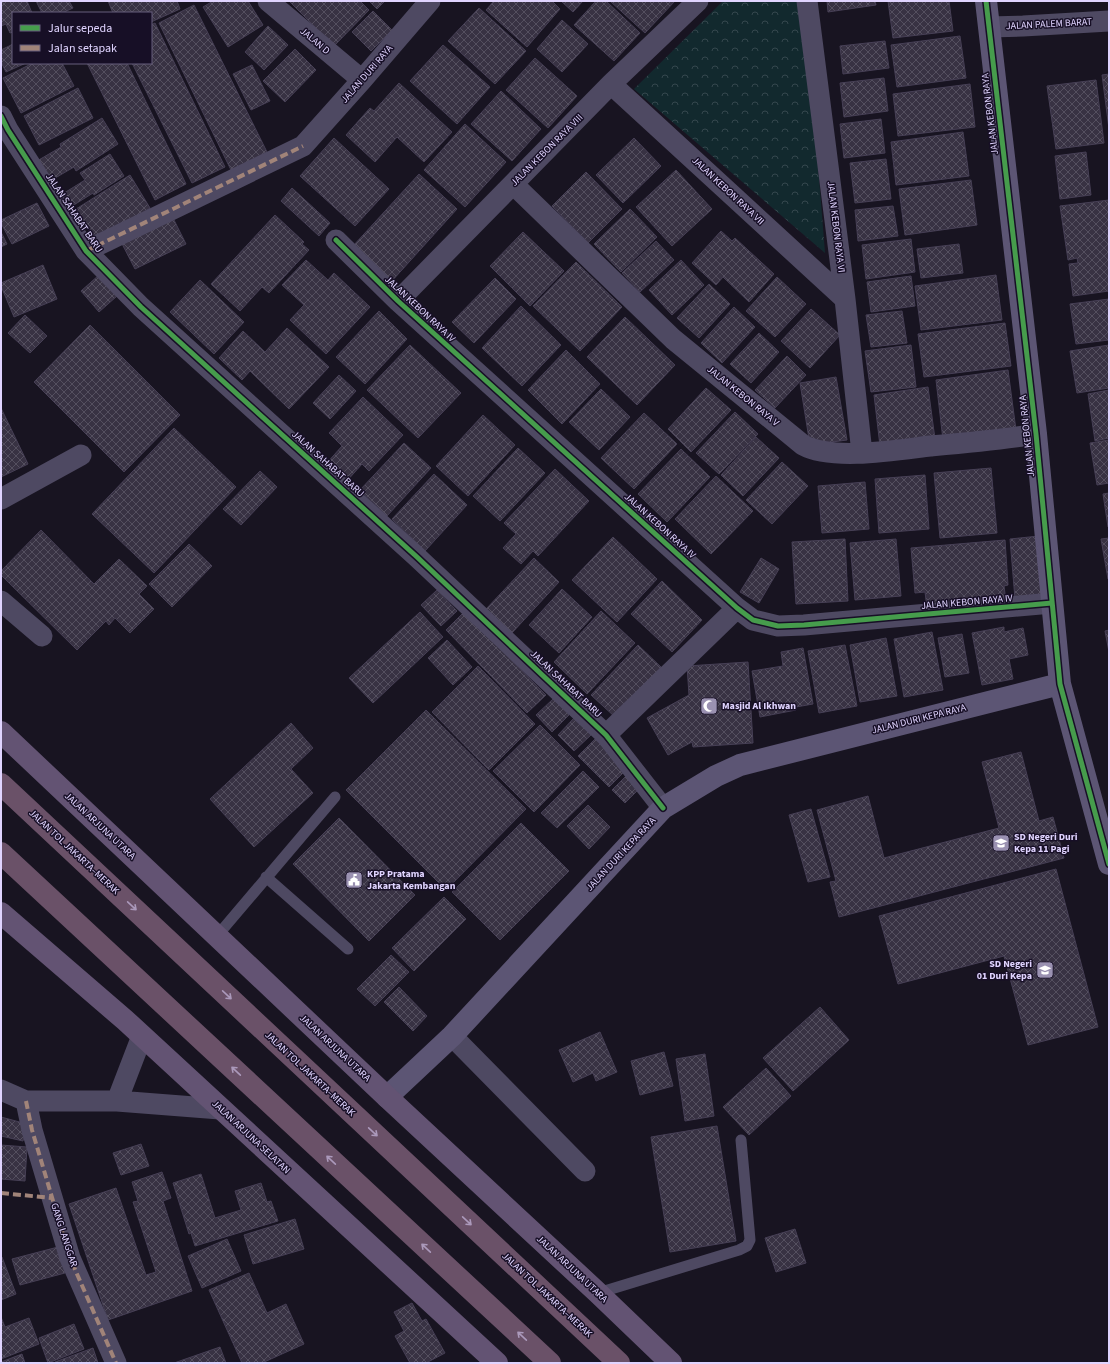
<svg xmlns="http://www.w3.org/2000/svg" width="1110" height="1364" font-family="'Source Sans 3',sans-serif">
<defs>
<pattern id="park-crowns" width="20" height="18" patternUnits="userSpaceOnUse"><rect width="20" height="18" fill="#12292e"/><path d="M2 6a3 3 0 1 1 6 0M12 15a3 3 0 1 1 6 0" fill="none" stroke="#34474d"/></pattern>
<pattern id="building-cross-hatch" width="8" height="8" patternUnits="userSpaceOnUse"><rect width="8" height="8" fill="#383243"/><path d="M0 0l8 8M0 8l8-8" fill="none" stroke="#544f5f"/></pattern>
</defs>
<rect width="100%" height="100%" fill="#181421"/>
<path fill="url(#park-crowns)" d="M723,1H805L825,253L634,89Z"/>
<path fill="url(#building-cross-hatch)" stroke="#463f55" d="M1,1H27L32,13H13V32L10,33L6,24L1,26Z
M36,1H69L73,8L62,13H42Z
M108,1H177L180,9L151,22V13H113Z
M213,1H248L263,25L228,47L203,7Z
M289,1H360L369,10L334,46Z
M369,1H385L377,9Z
M494,1H552L560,9L527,47L486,10Z
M561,1H583L573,12Z
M596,1H606L640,33L614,61L574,25Z
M610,1H675L645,33Z
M827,1H875L876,5L828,12Z
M888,1H949L953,31L893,38Z
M194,5L267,152L231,170L159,23Z
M479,8L526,51L495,84L448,41Z
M373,11L392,30L371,51L352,32Z
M562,20L588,44L562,72L537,49Z
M155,23L225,167L192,183L132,63H151V25Z
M268,26L288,45L264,70L245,52Z
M960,36L966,78L897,87L891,45Z
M885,41L889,68L843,74L840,46Z
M13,44V63H26L6,72L1,62V50Z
M443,45L490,87L457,124L410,81Z
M295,49L316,70L285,102L263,81Z
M535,58L577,96L548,128L506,90Z
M33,63H62L74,86L21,113L3,78Z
M87,63H127L186,184L155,200Z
M252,65L270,101L251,110L233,74Z
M1109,74V129L1102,75Z
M884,78L888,111L844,117L840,83Z
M1096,80L1104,143L1056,149L1047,86Z
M399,83L452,132L424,162L397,137L375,162L346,135L370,108L374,111Z
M970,84L975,127L898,136L893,94Z
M78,88L93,118L39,145L24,116Z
M501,91L541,129L512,161L471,124Z
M102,118L118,144L76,171L74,167L50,181L37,161L61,147L60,144Z
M881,119L885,153L844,158L840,124Z
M465,124L506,162L465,207L424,170Z
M963,132L969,176L896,185L891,142Z
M334,138L389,189L355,226L300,176Z
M634,138L661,166L623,203L596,175Z
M1086,152L1091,195L1060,199L1055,156Z
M110,154L124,176L94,195L93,193L69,208L61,195L85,180L80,173Z
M886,159L891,199L855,203L850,163Z
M676,170L712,209L672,246L636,207Z
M586,172L622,209L588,243L552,206Z
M419,174L457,209L391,282L353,246Z
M130,175L150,208L96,242L76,209Z
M971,180L977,225L905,235L899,189Z
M292,188L330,223L319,236L281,201Z
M1109,200V291L1073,296L1069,264L1078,263L1077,258L1068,260L1060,206Z
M37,203L49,226L12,244L1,223V220Z
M893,206L898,236L858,241L855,210Z
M630,209L657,237L621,272L594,244Z
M170,212L186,244L135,269L119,238Z
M275,215L304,242L302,244L309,250L269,293L262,287L240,311L211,284Z
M721,231L732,241L735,238L774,274L749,302L723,277L716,285L692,263Z
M1,232L7,244L1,247Z
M523,232L564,271L530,306L490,266Z
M911,239L915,272L866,279L862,245Z
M656,241L674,260L640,292L622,273Z
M959,244L963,273L921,278L917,249Z
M306,260L328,280L334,273L370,307L326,354L290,320L304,305L282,285Z
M681,260L704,285L672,315L649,290Z
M576,262L622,307L580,351L533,306Z
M43,265L57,299L14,317L1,286V283Z
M99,275L117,296L99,312L81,291Z
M996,275L1002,320L921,330L915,286Z
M911,276L915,306L871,312L867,282Z
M777,277L806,304L775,337L746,311Z
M495,278L516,299L474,343L452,322Z
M200,280L244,322L214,354L170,312Z
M709,284L730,304L699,338L677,318Z
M1109,299V340L1076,344L1070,304Z
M521,306L561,345L522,386L482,348Z
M734,307L755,327L722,363L701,343Z
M811,309L840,335L810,368L781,341Z
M379,311L407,339L365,384L336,357Z
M902,311L907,343L871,347L866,315Z
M25,315L47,336L30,353L8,333Z
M625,317L675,365L637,405L587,357Z
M1005,323L1011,366L924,377L918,334Z
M90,325L180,415L124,472L34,382Z
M287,328L329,367L289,409L250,371L242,380L219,358L243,331L265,352Z
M759,333L779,352L751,383L730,364Z
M410,345L461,393L418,438L367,390Z
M911,345L916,387L871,392L865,351Z
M1109,345V388L1077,393L1070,351Z
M566,350L600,384L562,424L528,390Z
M787,356L806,375L775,408L755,390Z
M1008,370L1016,430L943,440L936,380Z
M339,375L356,391L330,419L313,403Z
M836,377L847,440L810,445L800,383Z
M928,387L935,439L880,446L874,395Z
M706,388L731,410L691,452L668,429Z
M601,389L630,417L599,450L569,422Z
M1109,390V438L1095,441L1088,394Z
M363,397L403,435L369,471L362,464L346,482L326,464L342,446L329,433Z
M1,408L28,464L1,477Z
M735,412L758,434L719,474L696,453Z
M644,413L677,444L634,489L601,458Z
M483,415L515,445L468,496L436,466Z
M174,428L236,487L154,573L92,514Z
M756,437L779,458L743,496L721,475Z
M1109,440V483L1097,485L1090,443Z
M404,443L431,468L387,516L360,490Z
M518,448L545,473L500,521L473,496Z
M681,449L710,477L667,522L638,494Z
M782,462L808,486L772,524L746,500Z
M991,468L997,533L940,538L934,473Z
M555,469L589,501L538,556L533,551L521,564L503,548L516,534L504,523Z
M260,471L277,487L241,525L223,509Z
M434,474L467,505L425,551L392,519Z
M925,475L929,529L879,533L875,479Z
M716,476L753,511L711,554L675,519Z
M865,482L869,529L822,533L818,486Z
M1109,493V527H1108L1103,494Z
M41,530L94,584L119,559L147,586L139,594L154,609L130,633L115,618L109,625L106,621L77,650L1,575V571Z
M1039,536L1044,597L1015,599L1010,539Z
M613,537L657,579L617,622L572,580Z
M1109,538V579H1108L1101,539Z
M845,539L848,601L796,604L792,542Z
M896,539L901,596L855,600L850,543Z
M1005,540L1008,585L1004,586L1006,601L927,608L925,592L915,593L911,548Z
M189,544L212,566L172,607L149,584Z
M534,558L559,582L511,634L486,609Z
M761,558L779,569L759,603L740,592Z
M662,581L702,620L672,652L631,614Z
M562,589L592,617L559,653L529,625Z
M437,590L457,611L441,626L421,605Z
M601,611L635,643L587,694L554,662Z
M420,612L443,637L373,703L349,678Z
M464,612L546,695L527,713L446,630Z
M1004,627V632L1023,628L1028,655L1009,659L1013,679L982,685L972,633Z
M1109,630V652L1105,631Z
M932,632L943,690L904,697L894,639Z
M962,634L969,673L945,677L938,638Z
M886,638L897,696L860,702L850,645Z
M447,640L472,667L453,685L428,658Z
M638,645L661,667L615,717L591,695Z
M845,645L857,706L819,713L808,651Z
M803,648L813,704L796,707V710L760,717L752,671L783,666L781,652Z
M748,662L753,743L693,747L692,742L668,755L647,718L689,695L687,666Z
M478,666L535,724L489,770L432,712Z
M553,699L569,715L552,732L536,715Z
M426,710L526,809L446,890L346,790Z
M574,718L591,735L574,751L558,735Z
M291,723L313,748L291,769L313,793L254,847L210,799Z
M540,725L580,765L534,812L493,771Z
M595,739L626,770L609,787L578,756Z
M1021,752L1039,821L1053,817L1064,858L839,917L830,882L836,881L817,810L868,796L884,858L999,828L982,762Z
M583,771L599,787L557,828L541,813Z
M628,774L641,787L625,803L612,790Z
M588,805L610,827L589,849L567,826Z
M811,809L830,877L808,882L789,815Z
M339,818L415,895L369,941L293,864Z
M521,823L569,871L500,940L452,892Z
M1056,869L1098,1027L1028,1045L1004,956L898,984L879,916Z
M444,897L466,919L414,971L392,948Z
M391,955L409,972L375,1006L357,989Z
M399,987L427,1016L413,1031L384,1002Z
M820,1007L849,1040L793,1091L763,1058Z
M600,1032L617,1072L596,1081L593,1073L573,1082L559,1050Z
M664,1052L673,1086L640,1095L631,1061Z
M705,1054L714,1116L685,1121L676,1059Z
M766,1068L791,1096L749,1135L723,1107Z
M1,1117L27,1124L23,1141L1,1136Z
M717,1126L736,1241L670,1252L651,1137Z
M141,1144L149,1166L121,1175L113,1153Z
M1,1145L27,1147L25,1181L1,1179Z
M162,1172L171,1198L163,1201L192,1291L108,1320L69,1204L116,1188L146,1275L156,1272L133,1202L138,1201L132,1182Z
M201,1174L215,1218L241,1210L235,1191L261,1183L267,1202L271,1201L278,1221L195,1246L191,1233L189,1234L173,1183Z
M295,1219L304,1249L253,1264L244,1235Z
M795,1229L806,1263L776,1272L765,1238Z
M227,1239L241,1271L202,1288L188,1256Z
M58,1247L65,1273L20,1285L12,1259Z
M2,1257L16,1294L1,1300V1258Z
M249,1273L267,1313L286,1304L304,1344L262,1363H242L209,1290Z
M412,1303L422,1321L426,1319L445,1353L426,1363H410L395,1336L404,1331L394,1312Z
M1,1317L5,1327L29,1318L39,1344L1,1359Z
M74,1324L84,1349L48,1363L39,1338Z
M220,1347L226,1363H174Z
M93,1348L98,1363H56L55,1362Z
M22,1354L25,1363H1V1362Z"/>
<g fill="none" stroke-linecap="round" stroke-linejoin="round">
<path stroke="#4e4962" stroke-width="11" d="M266,877L348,949
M217,936L335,797
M598,1293L739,1250L747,1246L750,1240L741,1140"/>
<path stroke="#4e4962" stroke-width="21" d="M268,1L362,80
M807,1L845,299L862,453
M989,27L1023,26L1109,21
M611,84L845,299
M1,116L8,130L86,251L141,307L417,557L606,735L663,808
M513,184L673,339L803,445C832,461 897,450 930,446C965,443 1001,440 1036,434
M336,240L398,301L737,608L753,620L778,626L804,625L1052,603
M86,251L303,146L362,80L430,1
M398,301L611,84L698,1
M1,499L81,455
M1,601L42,636
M606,735L737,608
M452,1036L585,1171
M1,1090L26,1101H117L220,1109
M26,1101L32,1130L70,1258L116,1363
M117,1101L142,1036"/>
<path stroke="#5c5574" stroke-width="22" d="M986,1L1036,434L1060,684L1109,864
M387,1097L452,1036L663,808L716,776L740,765L1060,684"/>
<path stroke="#635373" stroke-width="22" d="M1,732L387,1097L598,1293L671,1363
M1,913L125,1020L497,1363"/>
<path stroke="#6a5168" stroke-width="22" d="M1,784L619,1363
M1,853L550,1363"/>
<path stroke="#a18479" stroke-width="4" stroke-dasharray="8 4" stroke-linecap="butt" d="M86,251L303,146
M26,1101L32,1130L70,1258L116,1363
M1,1193L52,1198"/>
<defs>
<path id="cycleway" d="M986,1L1036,434L1060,684L1109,864
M1,116L8,130L86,251L141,307L417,557L606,735L663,808
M336,240L398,301L737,608L753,620L778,626L804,625L1052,603"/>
</defs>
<use href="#cycleway" stroke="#170f26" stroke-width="8"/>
<use href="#cycleway" stroke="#469c4c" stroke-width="5"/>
</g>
<defs><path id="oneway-shaft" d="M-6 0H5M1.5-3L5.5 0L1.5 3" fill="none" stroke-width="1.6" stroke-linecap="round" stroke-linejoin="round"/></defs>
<g stroke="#ab99bb">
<use href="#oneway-shaft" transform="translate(132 906) rotate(43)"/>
<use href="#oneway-shaft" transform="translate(227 995) rotate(43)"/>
<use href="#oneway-shaft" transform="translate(236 1071) rotate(-137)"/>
<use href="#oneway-shaft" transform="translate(373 1132) rotate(43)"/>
<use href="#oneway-shaft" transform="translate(331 1160) rotate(-137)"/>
<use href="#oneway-shaft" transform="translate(467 1221) rotate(43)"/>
<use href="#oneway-shaft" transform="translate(426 1248) rotate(-137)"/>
<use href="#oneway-shaft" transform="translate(522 1336) rotate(-137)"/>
</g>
<defs>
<symbol id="mosque-square" viewBox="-11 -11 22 22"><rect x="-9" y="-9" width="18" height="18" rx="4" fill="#9a91b1" stroke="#170f26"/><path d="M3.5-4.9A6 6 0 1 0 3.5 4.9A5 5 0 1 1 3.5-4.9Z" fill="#fff"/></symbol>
<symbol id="school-square" viewBox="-11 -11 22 22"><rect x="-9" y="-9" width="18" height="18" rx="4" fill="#9a91b1" stroke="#170f26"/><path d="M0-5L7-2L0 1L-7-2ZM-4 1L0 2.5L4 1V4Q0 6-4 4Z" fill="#fff"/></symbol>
<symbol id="civic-square" viewBox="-11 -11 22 22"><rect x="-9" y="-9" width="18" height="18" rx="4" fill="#9a91b1" stroke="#170f26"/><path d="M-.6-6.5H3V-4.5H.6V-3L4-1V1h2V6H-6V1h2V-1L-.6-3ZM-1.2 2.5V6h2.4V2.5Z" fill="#fff"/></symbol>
</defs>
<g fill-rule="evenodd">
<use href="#mosque-square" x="699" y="696" width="20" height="20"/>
<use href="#school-square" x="991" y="833" width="20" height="20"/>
<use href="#civic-square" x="344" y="870" width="20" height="20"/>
<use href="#school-square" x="1035" y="960" width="20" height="20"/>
</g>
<g text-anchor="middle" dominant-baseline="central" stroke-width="3" stroke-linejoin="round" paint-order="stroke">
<g font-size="10" fill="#e0d4ff" stroke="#170f26">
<text transform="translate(1049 24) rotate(-3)">JALAN PALEM BARAT</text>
<text transform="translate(315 41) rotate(40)">JALAN D</text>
<text transform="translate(367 74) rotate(-49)">JALAN DURI RAYA</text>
<text transform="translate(990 114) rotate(-97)">JALAN KEBON RAYA</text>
<text transform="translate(547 150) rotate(-45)">JALAN KEBON RAYA VIII</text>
<text transform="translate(728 191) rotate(43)">JALAN KEBON RAYA VII</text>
<text transform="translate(74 213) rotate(56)">JALAN SAHABAT BARU</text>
<text transform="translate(836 227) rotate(83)">JALAN KEBON RAYA VI</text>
<text transform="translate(420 309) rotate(43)">JALAN KEBON RAYA IV</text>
<text transform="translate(743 396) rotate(39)">JALAN KEBON RAYA V</text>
<text transform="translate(1027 436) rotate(-96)">JALAN KEBON RAYA</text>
<text transform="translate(328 464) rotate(42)">JALAN SAHABAT BARU</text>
<text transform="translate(660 526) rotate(42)">JALAN KEBON RAYA IV</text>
<text transform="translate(967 602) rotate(-5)">JALAN KEBON RAYA IV</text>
<text transform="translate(566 684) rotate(43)">JALAN SAHABAT BARU</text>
<text transform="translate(919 719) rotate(-14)">JALAN DURI KEPA RAYA</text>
<text transform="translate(100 826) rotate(43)">JALAN ARJUNA UTARA</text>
<text transform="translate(74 852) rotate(43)">JALAN TOL JAKARTA–MERAK</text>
<text transform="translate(621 854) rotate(-47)">JALAN DURI KEPA RAYA</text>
<text transform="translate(335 1048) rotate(43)">JALAN ARJUNA UTARA</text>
<text transform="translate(310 1074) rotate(43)">JALAN TOL JAKARTA–MERAK</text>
<text transform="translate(251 1137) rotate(43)">JALAN ARJUNA SELATAN</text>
<text transform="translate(64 1235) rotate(72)">GANG LANGGAR</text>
<text transform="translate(572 1269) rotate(43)">JALAN ARJUNA UTARA</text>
<text transform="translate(547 1295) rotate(43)">JALAN TOL JAKARTA–MERAK</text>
</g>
<g font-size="10" font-weight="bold" fill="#e0d4ff" stroke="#170f26" text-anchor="start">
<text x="722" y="706">Masjid Al Ikhwan</text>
<text x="1014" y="837">SD Negeri Duri<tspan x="1014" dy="12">Kepa 11 Pagi</tspan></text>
<text x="367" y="874">KPP Pratama<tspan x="367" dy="12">Jakarta Kembangan</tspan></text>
<text x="1032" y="964" text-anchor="end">SD Negeri<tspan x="1032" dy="12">01 Duri Kepa</tspan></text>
</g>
</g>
<rect width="1110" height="1364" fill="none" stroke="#e0d4ff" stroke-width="4"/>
<rect x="12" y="12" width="140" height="52" fill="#170f26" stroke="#675e7d"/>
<rect x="20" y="25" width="20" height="6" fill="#469c4c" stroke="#675e7d"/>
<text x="48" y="32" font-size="12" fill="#e0d4ff">Jalur sepeda</text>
<rect x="20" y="45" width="20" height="6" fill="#a18479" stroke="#675e7d"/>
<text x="48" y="52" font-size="12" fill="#e0d4ff">Jalan setapak</text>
</svg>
